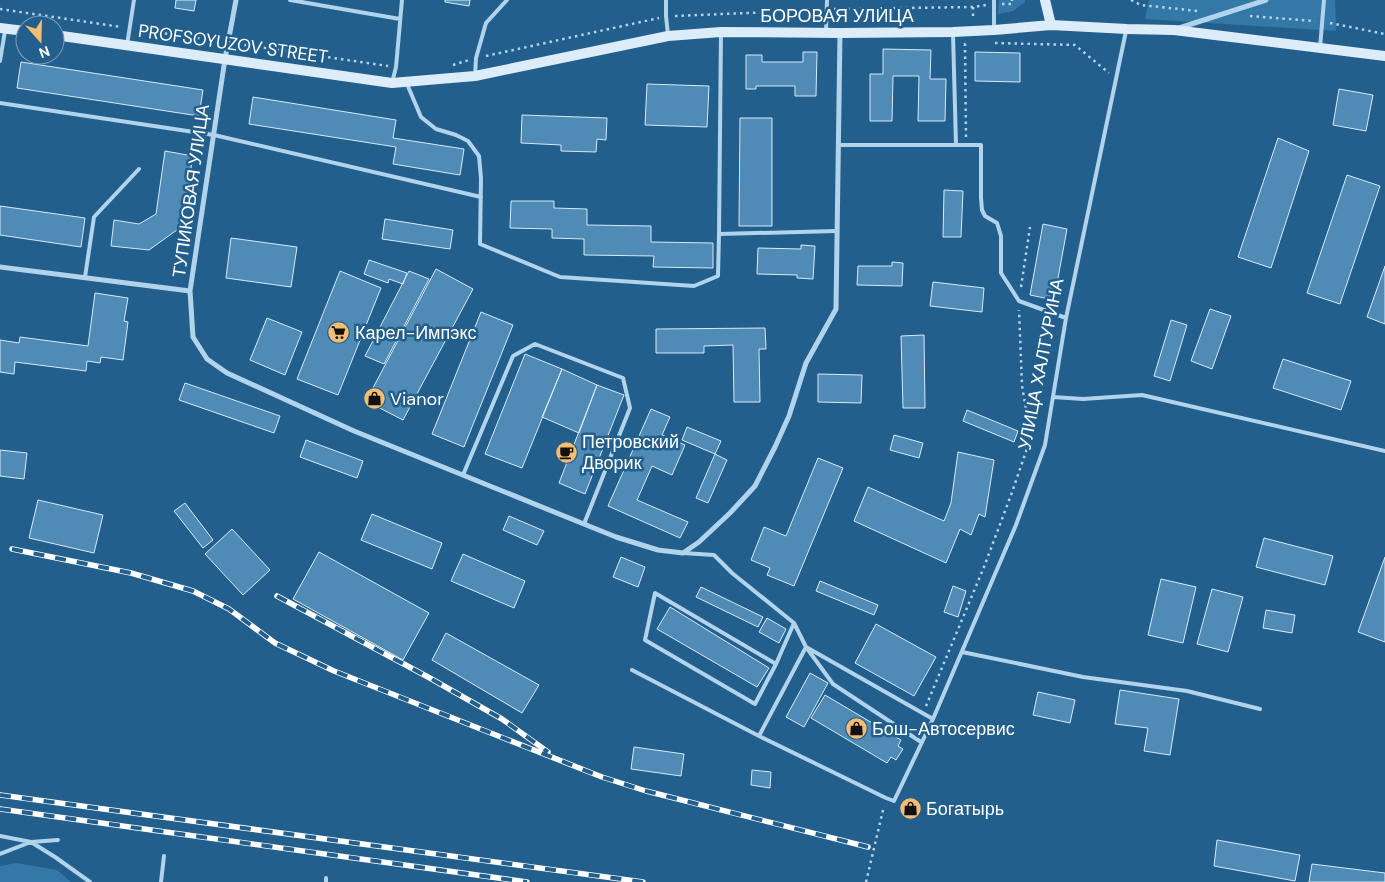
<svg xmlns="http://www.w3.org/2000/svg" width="1385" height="882" font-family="'DM Sans',sans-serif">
<rect width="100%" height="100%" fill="#235f8c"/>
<path fill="#3478a7" d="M999,0H1025V2L1013,11L998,14Z
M1149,0H1335L1336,31L1145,19Z
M16,863L57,870L71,882H0V866Z"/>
<path fill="#508bb5" stroke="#d6eaf8" d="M176,0H196L194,11L175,8Z
M445,0H470L469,6L445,2Z
M883,49L931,50L930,79H946L945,121H918L919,76H893L892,121H870V74H883Z
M803,52H817L816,96H795V86H756V89H746V55H762V62H803Z
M975,52L1020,53V82L975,81Z
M21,62L203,90L199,116L17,88Z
M647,84L709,86L707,127L645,125Z
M1339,89L1373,95L1366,131L1333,125Z
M253,97L396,120L393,138L464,149L460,175L393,164L396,147L249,124Z
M522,115L607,118L606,140L597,139L596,152L561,151V145L521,143Z
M740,118H772V226H739Z
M1278,138L1309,151L1271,268L1238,257Z
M165,151L193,156L181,227L149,250L111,246L114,220L139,224L156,214Z
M1347,175L1380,186L1340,304L1307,293Z
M944,190L963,191L961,237H943Z
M511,201H554V208L587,209V225L651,226V242L713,243V268L653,267L654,256L584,255V239L552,238V229L510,228Z
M0,206L85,218L81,247L0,235Z
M385,219L453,230L450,249L382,239Z
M1043,224L1067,229L1054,300L1030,295Z
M231,238L297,247L291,287L226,278Z
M801,245L815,246L813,279L797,278V275L757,274L758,248L801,249Z
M369,260L407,273L403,284L389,279L388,283L364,274Z
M892,262L903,263L902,286L857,285L858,266H892Z
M1385,266V324L1367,317Z
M436,269L473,289L403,420L366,401Z
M340,271L381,288L338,395L297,379Z
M409,271L429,279L384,364L365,356Z
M933,282L984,288L982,312L930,306Z
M95,293L128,298L124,321L128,322L123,360L101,357L100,363L87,361L86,371L15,362L14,374L0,372V340L19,343L20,337L88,346Z
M1210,309L1231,316L1212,369L1191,361Z
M481,312L513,325L464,447L432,434Z
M267,318L302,332L285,375L250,360Z
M1171,320L1187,325L1170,381L1154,376Z
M765,328L766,349H759L760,402H734L733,345L704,346V353H656V329Z
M924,335L925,408H903L901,336Z
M525,354L562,369L522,468L485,454Z
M1283,359L1351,381L1341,410L1273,388Z
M562,369L597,385L579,433L542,417Z
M818,374L862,375L861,403L818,402Z
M185,383L280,416L274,433L179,400Z
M597,385L624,395L585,494L559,483Z
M651,409L670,417L662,435L685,445L672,475L652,466L637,500L688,522L680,538L608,506Z
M967,410L1018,431L1014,442L963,421Z
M687,427L721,441L715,454L682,440Z
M894,435L923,443L919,458L890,450Z
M306,440L363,461L357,478L300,457Z
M0,450L27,453L24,479L0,476Z
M958,452L994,460L985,517L979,514L971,535L960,529L946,563L854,521L868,487L944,521L951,503Z
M715,454L727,460L708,503L696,498Z
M818,458L843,468L794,586L767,575L770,568L751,560L764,527L786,536Z
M38,500L103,515L94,553L29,538Z
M185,503L213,540L203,548L174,511Z
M372,514L442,543L432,569L361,540Z
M509,516L544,531L537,545L503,530Z
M232,529L270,570L243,595L205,554Z
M1264,538L1333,556L1325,585L1256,567Z
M319,552L429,613L403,660L293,599Z
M463,554L525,581L514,608L451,581Z
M621,557L645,567L638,587L613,577Z
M1385,557V642L1358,632Z
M1161,579L1196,587L1183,643L1148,635Z
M820,581L878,605L874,615L816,591Z
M953,586L966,591L958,617L944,612Z
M701,587L763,617L758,627L696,597Z
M1212,589L1243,597L1228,652L1197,644Z
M670,607L769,668L757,687L657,629Z
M1266,610L1295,615L1292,633L1263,628Z
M767,618L786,629L779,643L759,632Z
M876,624L936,657L914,696L855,663Z
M446,633L539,685L522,713L432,660Z
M810,673L828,683L804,727L786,717Z
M1120,690L1179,699L1170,755L1144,751L1148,728L1115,724Z
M1038,692L1075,700L1070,723L1033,715Z
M825,695L901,740L898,746L903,749L896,760L891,757L887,763L811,718Z
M634,747L684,754L681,776L631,769Z
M752,770L771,772L770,788L751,785Z
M1217,840L1300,855L1295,881L1214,866Z
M1312,864L1385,873V882H1309Z"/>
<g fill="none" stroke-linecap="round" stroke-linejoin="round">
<path stroke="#b1d3eb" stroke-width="2.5" stroke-dasharray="2.5 4" stroke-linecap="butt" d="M1131,0L1141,5L1198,11
M1002,4H1012V0
M973,7V20
M0,9L121,27
M834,9L973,7L986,5
M675,16L819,10
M1250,16L1315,21
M1330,23L1385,34
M139,30L220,41
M995,43L1075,45L1109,73
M238,44L388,66
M486,56L659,18
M453,65L469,60
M966,137L965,44H967
M1021,287L1030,227
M926,706L984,567L1011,495L1031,437L1022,386L1019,310
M866,882L884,806"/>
<path stroke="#b1d3eb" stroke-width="4" d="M290,0L400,19
M666,0V16L668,35
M994,0V30
M721,32L719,234L836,231
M826,33L827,0
M953,34L956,145H981V198L982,210L985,216L997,223L1001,236V273L1019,301L1066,318
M127,45L134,0
M1320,48L1324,0
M0,61L5,31
M475,76L476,58L486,23L507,0
M392,83L396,67L402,0
M407,84L421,117L436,129L456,135L468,141L479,156L481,178L480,244L560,277L694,286L718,276L719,234
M0,103L214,135
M214,135L481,197
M838,145H956
M85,277L94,217L139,169
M1053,397L1083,399L1142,395L1385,451
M463,475L513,356L535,344L623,378L630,408L584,524
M683,553L714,555L732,573L794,623L806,647L833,684L921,742
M962,652L1083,677L1187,691L1260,709
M776,664L655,593L645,640L755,704L776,664L794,623
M632,670L759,736L886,798L894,801L933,719L1016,525L1045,445L1066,318L1126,31
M759,736L806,647L933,719
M0,836L31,842L58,840
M0,854L31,842L55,857L90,882
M161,882L164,856
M326,882V878"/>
<path stroke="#b1d3eb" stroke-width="5" d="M236,0L225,59L190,291L193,337L207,359L227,373L354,431L616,537L658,550L683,553L699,542L730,513L755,486L775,447L789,416L806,363L836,309L840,33
M1179,28L1266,0
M0,267L190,291"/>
<path stroke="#dcecf9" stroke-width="10" d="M1045,0L1051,25
M0,28L25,31
M55,35L392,83L475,76L668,36L721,32L840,33L953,32L994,30L1051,25L1127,29L1174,30L1385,56"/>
<defs>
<path id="rail" d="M12,549L131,573L193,591L229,609L275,643L334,671L602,777L646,791L868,847
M277,596L428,677L502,719L548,752
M0,795L643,882
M0,809L527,882"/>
</defs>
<use href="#rail" stroke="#fff" stroke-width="5.5"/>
<use href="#rail" stroke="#235f8c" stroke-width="4" stroke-dasharray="11" stroke-linecap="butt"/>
</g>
<defs>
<symbol id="supermarket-disc" viewBox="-11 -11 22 22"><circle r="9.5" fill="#f6be73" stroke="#235f8c"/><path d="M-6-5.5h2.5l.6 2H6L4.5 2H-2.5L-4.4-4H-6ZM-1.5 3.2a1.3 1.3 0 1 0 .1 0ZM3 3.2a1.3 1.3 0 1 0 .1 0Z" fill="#111"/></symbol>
<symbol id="shop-disc" viewBox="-11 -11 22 22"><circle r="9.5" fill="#f6be73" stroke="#235f8c"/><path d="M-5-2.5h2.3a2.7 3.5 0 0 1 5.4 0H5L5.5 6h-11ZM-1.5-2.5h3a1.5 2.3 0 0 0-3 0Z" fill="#111"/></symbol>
<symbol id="cafe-disc" viewBox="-11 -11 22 22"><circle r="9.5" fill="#f6be73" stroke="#235f8c"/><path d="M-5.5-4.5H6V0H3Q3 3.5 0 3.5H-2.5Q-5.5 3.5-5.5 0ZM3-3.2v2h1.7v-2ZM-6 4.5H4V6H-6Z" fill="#111"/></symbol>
</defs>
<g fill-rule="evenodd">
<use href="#supermarket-disc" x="326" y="320" width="25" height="25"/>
<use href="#shop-disc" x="362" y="386" width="25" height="25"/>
<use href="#cafe-disc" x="554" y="440" width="25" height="25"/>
<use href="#shop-disc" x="844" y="716" width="25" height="25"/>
<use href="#shop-disc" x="898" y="796" width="25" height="25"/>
</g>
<g text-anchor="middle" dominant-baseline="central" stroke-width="5" stroke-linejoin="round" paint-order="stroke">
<g font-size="18" fill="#fff" stroke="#235f8c">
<text x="837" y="16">БОРОВАЯ УЛИЦА</text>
<text transform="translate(233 44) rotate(8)">PROFSOYUZOV STREET</text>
<text transform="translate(191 191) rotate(-82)">ТУПИКОВАЯ УЛИЦА</text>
<text transform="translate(1041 364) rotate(-79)">УЛИЦА ХАЛТУРИНА</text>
</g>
<g font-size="18" fill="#fff" stroke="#235f8c" text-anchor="start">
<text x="355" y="333">Карел-Импэкс</text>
<text x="390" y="399">Vianor</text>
<text x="582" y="442">Петровский<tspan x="582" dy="21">Дворик</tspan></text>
<text x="872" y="729">Бош-Автосервис</text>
<text x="926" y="809">Богатырь</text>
</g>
</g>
<g transform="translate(40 40) rotate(160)"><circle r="24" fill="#235f8c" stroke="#7b9fba"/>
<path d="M0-4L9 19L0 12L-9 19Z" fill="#f6be73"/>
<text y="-8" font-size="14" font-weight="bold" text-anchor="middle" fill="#ffffff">N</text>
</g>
</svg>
